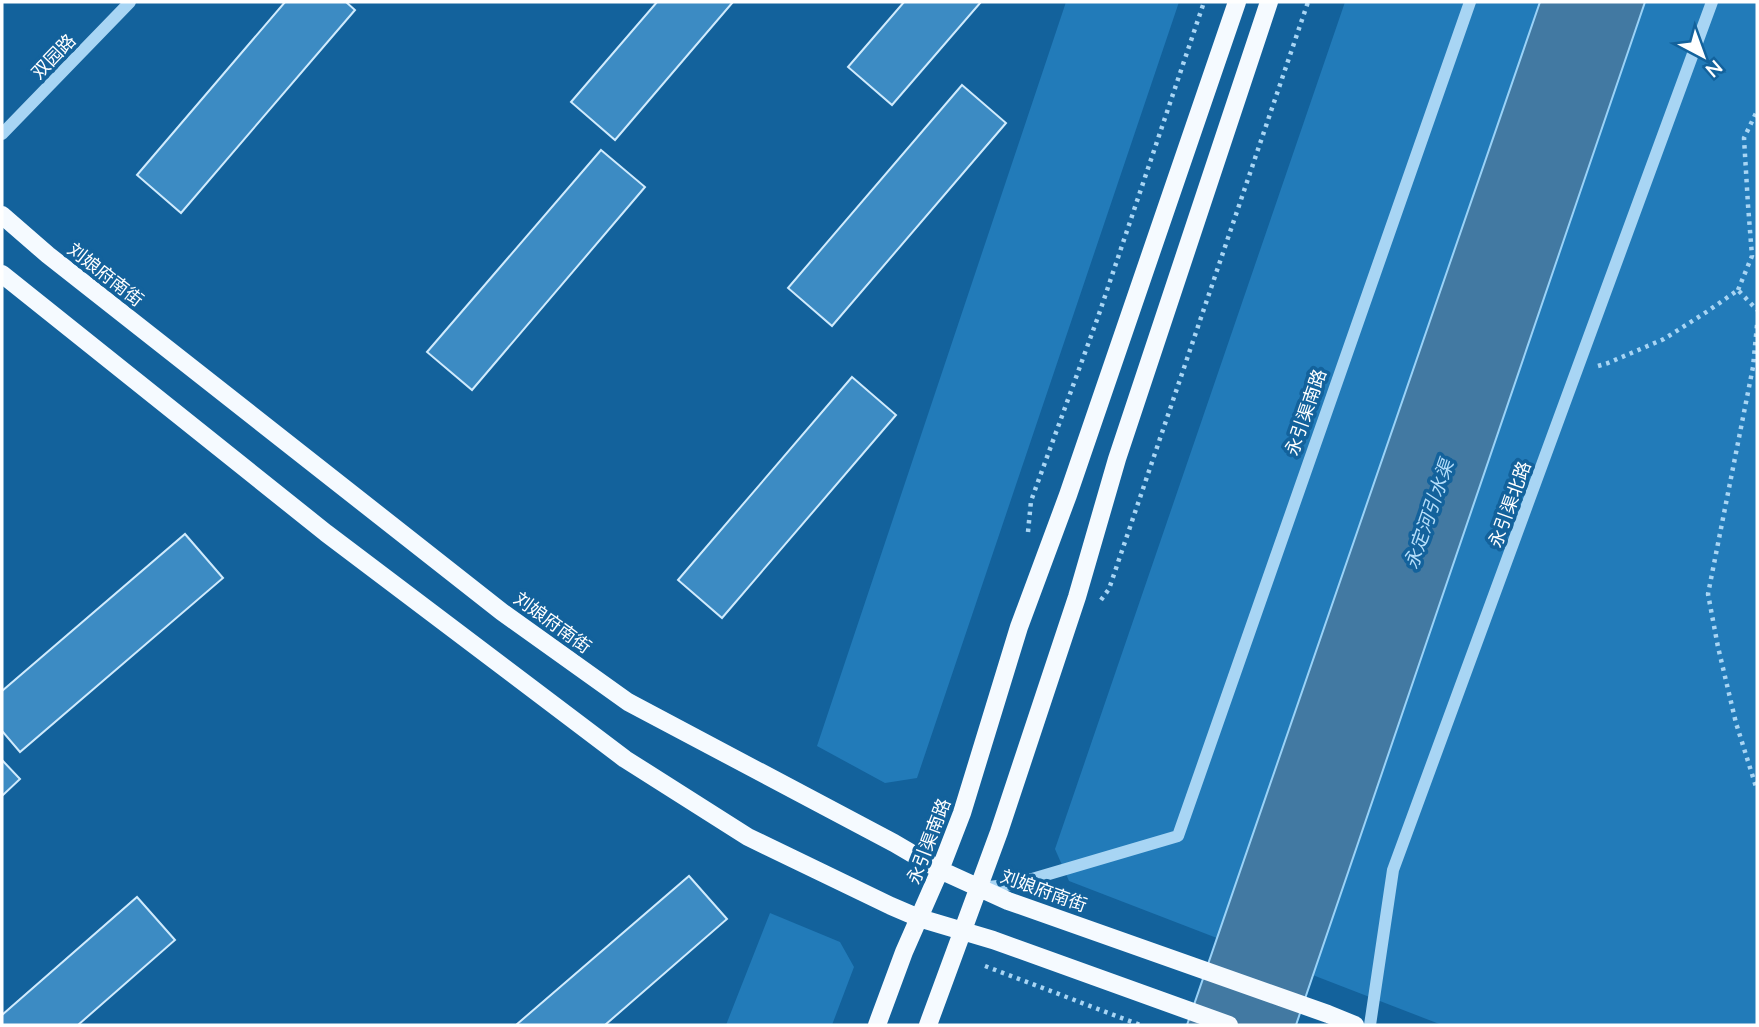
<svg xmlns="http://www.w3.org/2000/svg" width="1759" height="1027" font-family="Lato,'Noto Sans SC',sans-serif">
<rect width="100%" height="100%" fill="#13629c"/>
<path fill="#227bb9" d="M1066,2H1179L917,778L885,783L817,746Z
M1345,2H1757V1025H1442L1069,881L1055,849Z
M770,913L840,942L854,967L832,1025H726Z"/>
<path fill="#4279a2" stroke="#9ad2f7" stroke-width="2" d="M1540,2H1645L1296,1025H1187Z"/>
<path fill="#3c8bc3" stroke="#d0ebfd" stroke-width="2" d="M285,2H346L355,10L181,213L137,175Z
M657,2H733L615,140L571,102Z
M904,2H981L892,105L848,67Z
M962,85L1006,123L832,326L788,288Z
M601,150L645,187L472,390L427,352Z
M852,377L896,415L722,618L678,580Z
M185,534L223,578L20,752L2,731V691Z
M2,760L20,779L2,796Z
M689,876L727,919L605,1025H516Z
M137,897L175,940L78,1025H2V1015Z"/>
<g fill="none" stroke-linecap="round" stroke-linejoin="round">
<path stroke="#a8d5f4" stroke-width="4.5" stroke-dasharray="3.5 5" stroke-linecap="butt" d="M1738,290L1752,256L1748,205L1744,138L1757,111
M1757,325L1753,367L1708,594L1718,647L1736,723L1757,790
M1598,366L1608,363L1664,339L1708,311L1738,290L1757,310
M1028,532L1031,501L1098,317L1204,2
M1101,600L1109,589L1308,2
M985,966L1140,1025"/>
<path stroke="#a8d5f4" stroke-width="12" d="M2,134L130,2
M981,888L1013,884L1032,879L1178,836L1470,2
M1370,1025L1393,870L1712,2"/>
<path stroke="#f5faff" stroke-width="18" d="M2,215L48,255L502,612L628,702L894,843L940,870L1008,901L1328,1014L1355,1025
M2,274L326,533L625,759L748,837L891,906L919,918L993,940L1229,1025
M877,1025L904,952L940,870L962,813L1019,627L1068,495L1237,2
M928,1025L999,832L1077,597L1117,459L1269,2"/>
</g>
<g text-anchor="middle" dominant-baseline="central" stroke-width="7" stroke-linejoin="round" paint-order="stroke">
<g font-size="18" fill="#fff" stroke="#13629c">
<text transform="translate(53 56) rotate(-46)">双园路</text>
<text transform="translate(106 274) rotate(38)">刘娘府南街</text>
<text transform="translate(1305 412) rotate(-71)">永引渠南路</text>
<text transform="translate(1509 504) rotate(-70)">永引渠北路</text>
<text transform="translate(553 622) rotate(36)">刘娘府南街</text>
<text transform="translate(928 841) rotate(-69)">永引渠南路</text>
<text transform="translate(1044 890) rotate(20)">刘娘府南街</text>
</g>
<g font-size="19" font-style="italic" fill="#b5defa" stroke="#13629c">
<text transform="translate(1428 514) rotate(-71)">永定河引水渠</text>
</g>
</g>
<rect width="1759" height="1027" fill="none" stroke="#ffffff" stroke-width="7"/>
<g transform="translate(1703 56) rotate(139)" stroke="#13629c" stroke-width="5" paint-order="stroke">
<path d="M0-5L12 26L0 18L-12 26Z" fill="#ffffff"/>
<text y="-10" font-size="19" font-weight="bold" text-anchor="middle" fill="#ffffff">N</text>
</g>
</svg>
